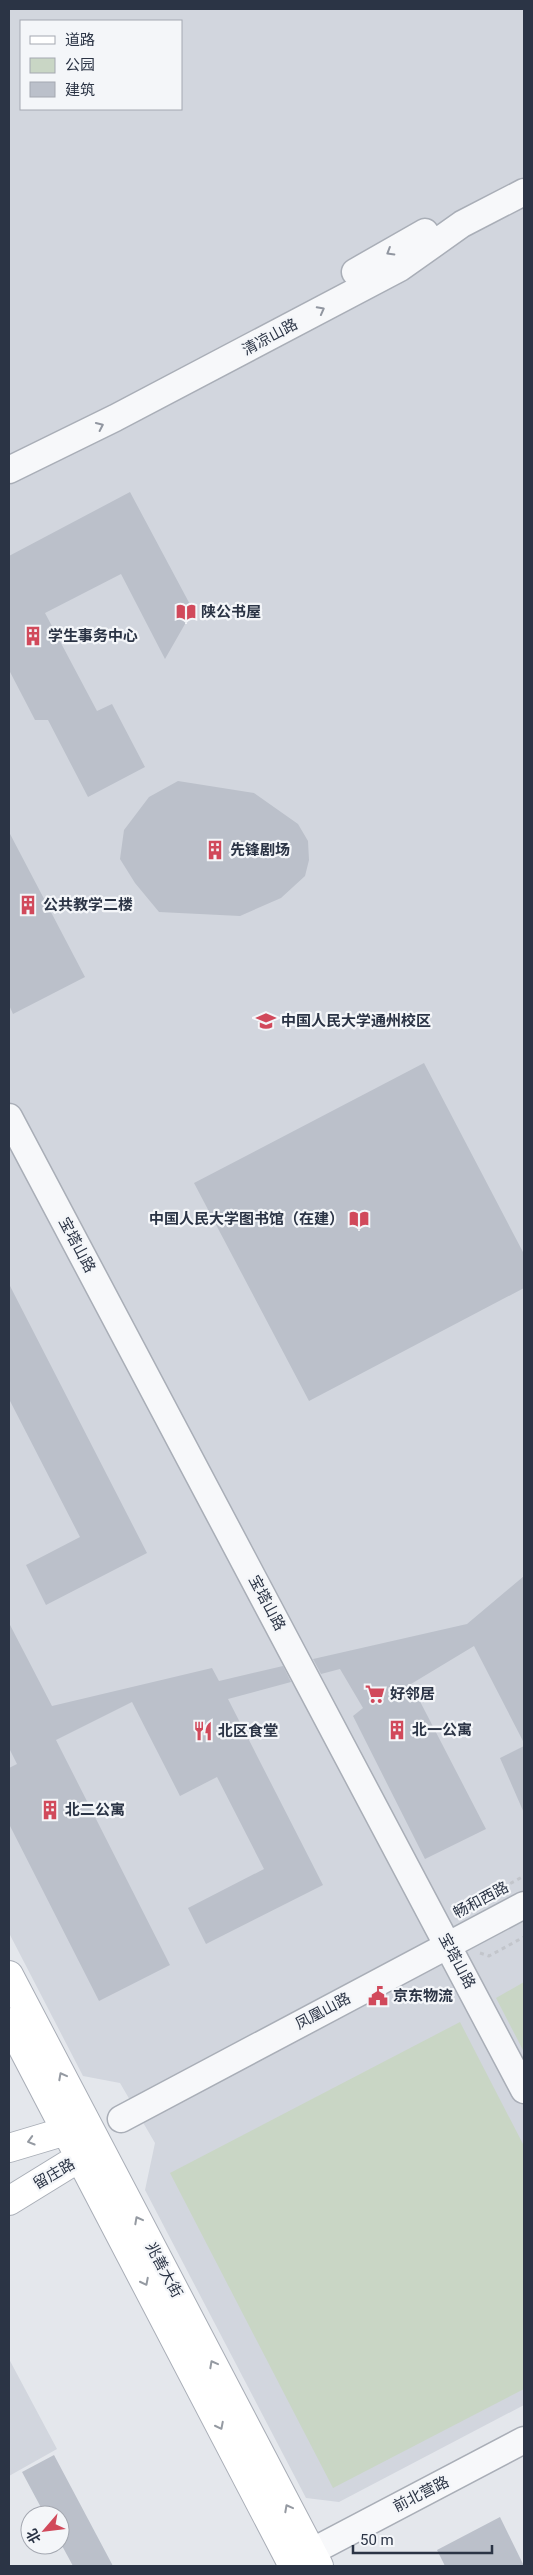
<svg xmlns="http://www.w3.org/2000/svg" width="533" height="2575" font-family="Roboto,'Noto Sans SC',sans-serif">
<rect width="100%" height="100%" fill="#e4e7ec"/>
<path fill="#d2d6de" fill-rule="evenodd" d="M9,9H524V2405L339,2502L306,2498L145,2190L155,2143L120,2083L83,2076L9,1933ZM21,21H181V109H21Z
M9,2359L57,2449L9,2476Z"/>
<path fill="#c9d6c5" d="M524,1982V2052L496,1998Z
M460,2022L524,2146V2389L333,2488L170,2173Z"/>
<path fill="#bbc0ca" d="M130,492L193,610L165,659L121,574L45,613L97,711L112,704L145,767L88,797L48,720H35L9,670V556Z
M178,781L254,793L298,824L308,841L309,860L305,876L281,898L240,916L159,912L135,883L120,859L124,830L149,797Z
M9,832L85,977L13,1014L9,1005Z
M424,1063L524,1254V1288L309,1401L194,1183Z
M9,1284L147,1553L46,1605L26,1565L80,1537L9,1399Z
M524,1576V1743L474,1646L411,1684L486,1829L425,1859L353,1716L363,1708L340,1669L321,1674L313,1659L467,1624Z
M9,1623L52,1706L212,1668L219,1681L283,1666L291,1682L228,1699L323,1885L206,1944L188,1908L264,1869L217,1777L180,1796L132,1702L56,1740L170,1965L99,2001L9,1824V1768L17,1764L9,1748Z
M524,1746V1813L500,1758Z
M54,2455L113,2566H73L60,2542V2515H45L22,2472Z
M500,2517L524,2566H445L437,2550Z"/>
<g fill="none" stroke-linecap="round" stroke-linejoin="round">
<defs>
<path id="tertiary" d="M355,272L425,232
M9,470L115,418L400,268L462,224L524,192
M9,1117L524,2090
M121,2119L524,1905
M292,2562L524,2440"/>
<path id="secondary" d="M9,1975L319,2566
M9,2022L293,2566
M9,2148L66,2131L83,2123
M9,2201L95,2148"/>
</defs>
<use href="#tertiary" stroke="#a9aeb7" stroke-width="29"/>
<use href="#secondary" stroke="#a9aeb7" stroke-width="30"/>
<path stroke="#c2c5cb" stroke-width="3" stroke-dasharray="4 4" stroke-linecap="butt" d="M454,1914L524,1876
M480,1953L489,1956L524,1937"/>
<use href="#tertiary" stroke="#f7f8fa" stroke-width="26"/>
<use href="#secondary" stroke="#fff" stroke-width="28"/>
</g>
<defs><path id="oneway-chevron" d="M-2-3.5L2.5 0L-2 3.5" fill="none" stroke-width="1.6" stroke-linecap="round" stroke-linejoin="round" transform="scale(1.25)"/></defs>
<g stroke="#9196a0">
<use href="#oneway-chevron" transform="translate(390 252) rotate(149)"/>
<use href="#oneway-chevron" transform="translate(321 310) rotate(-28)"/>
<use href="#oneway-chevron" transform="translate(100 426) rotate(-25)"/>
</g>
<g stroke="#959aa2">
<use href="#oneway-chevron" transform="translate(62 2076) rotate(-118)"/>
<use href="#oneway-chevron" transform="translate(31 2141) rotate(164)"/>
<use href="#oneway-chevron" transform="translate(138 2220) rotate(-118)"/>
<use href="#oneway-chevron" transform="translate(145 2282) rotate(63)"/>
<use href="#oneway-chevron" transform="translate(213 2364) rotate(-118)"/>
<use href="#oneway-chevron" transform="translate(220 2426) rotate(63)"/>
<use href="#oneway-chevron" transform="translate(288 2508) rotate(-118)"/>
</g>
<defs>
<symbol id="library-bare" viewBox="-9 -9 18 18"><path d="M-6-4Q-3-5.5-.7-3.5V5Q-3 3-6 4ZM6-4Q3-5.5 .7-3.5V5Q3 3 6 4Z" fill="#d1495b" stroke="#f4f6f9" stroke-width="2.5" paint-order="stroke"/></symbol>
<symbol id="building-bare" viewBox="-9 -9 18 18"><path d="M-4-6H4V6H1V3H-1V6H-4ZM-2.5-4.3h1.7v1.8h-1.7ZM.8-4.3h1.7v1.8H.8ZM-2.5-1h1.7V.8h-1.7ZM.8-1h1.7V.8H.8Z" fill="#d1495b" stroke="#f4f6f9" stroke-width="2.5" paint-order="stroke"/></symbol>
<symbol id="school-bare" viewBox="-9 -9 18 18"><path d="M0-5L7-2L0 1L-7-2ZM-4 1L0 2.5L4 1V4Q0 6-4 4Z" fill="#d1495b" stroke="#f4f6f9" stroke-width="2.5" paint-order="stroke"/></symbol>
<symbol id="supermarket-bare" viewBox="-9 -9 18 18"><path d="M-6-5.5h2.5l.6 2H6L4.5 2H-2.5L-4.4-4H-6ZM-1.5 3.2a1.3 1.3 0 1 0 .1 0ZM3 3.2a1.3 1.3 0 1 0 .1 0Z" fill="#d1495b" stroke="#f4f6f9" stroke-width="2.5" paint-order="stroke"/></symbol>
<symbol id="restaurant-bare" viewBox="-9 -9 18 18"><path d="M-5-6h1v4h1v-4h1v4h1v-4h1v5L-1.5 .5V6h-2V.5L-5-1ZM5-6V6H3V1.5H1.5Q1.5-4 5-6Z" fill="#d1495b" stroke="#f4f6f9" stroke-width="2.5" paint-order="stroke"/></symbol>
<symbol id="civic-bare" viewBox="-9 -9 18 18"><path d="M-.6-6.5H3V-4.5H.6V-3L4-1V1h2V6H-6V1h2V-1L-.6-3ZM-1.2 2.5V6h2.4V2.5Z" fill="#d1495b" stroke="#f4f6f9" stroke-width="2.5" paint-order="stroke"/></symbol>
</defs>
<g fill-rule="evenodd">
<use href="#library-bare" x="172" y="598" width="28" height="28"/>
<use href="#building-bare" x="19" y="622" width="28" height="28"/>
<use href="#building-bare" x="201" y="836" width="28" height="28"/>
<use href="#building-bare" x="14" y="891" width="28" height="28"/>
<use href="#school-bare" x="252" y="1007" width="28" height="28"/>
<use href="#library-bare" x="345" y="1205" width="28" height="28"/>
<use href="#supermarket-bare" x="361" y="1680" width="28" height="28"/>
<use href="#building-bare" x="383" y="1716" width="28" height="28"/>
<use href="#restaurant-bare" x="189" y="1717" width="28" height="28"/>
<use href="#building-bare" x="36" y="1796" width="28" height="28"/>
<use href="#civic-bare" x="364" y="1982" width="28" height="28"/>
</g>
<g text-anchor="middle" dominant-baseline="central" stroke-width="4.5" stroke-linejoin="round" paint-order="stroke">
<g font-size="15" fill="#2b3445" stroke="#f4f6f9">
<text transform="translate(270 337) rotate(-28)">清凉山路</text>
<text transform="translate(77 1245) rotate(62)">宝塔山路</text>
<text transform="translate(267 1603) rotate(62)">宝塔山路</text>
<text transform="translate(481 1900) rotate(-28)">畅和西路</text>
<text transform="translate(457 1961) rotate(62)">宝塔山路</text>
<text transform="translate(323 2011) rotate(-28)">凤凰山路</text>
<text transform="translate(54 2174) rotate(-30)">留庄路</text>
<text transform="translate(164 2270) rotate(62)">兆善大街</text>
<text transform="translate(421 2494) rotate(-27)">前北营路</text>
</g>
<g font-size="15" font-weight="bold" fill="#2b3445" stroke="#f4f6f9" text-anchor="start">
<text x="201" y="612">陕公书屋</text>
<text x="48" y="636">学生事务中心</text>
<text x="230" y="850">先锋剧场</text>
<text x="43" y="905">公共教学二楼</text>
<text x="281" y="1021">中国人民大学通州校区</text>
<text x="344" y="1219" text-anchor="end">中国人民大学图书馆（在建）</text>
<text x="390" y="1694">好邻居</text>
<text x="412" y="1730">北一公寓</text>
<text x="218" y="1731">北区食堂</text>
<text x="65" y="1810">北二公寓</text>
<text x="393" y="1996">京东物流</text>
</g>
</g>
<rect width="533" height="2575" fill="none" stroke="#2b3445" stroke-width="20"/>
<rect x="20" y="20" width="162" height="90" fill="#f4f6f9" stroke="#a4a8b1"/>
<rect x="30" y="36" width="25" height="8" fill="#ffffff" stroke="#a4a8b1"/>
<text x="65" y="45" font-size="15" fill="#2b3445">道路</text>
<rect x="30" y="58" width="25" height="15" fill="#c9d6c5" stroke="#a4a8b1"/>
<text x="65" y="70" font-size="15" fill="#2b3445">公园</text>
<rect x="30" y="82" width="25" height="15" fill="#bbc0ca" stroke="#a4a8b1"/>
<text x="65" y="95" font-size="15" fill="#2b3445">建筑</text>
<g transform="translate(45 2530) rotate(242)"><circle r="24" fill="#f4f6f9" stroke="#a4a8b1"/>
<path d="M0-4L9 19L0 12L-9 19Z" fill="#d1495b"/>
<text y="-8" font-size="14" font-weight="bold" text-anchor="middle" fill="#2b3445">北</text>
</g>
<path d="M353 2545v8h139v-8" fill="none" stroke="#2b3445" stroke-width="2.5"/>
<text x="360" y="2545" font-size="15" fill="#2b3445" stroke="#f4f6f9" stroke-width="4" paint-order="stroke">50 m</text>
</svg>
